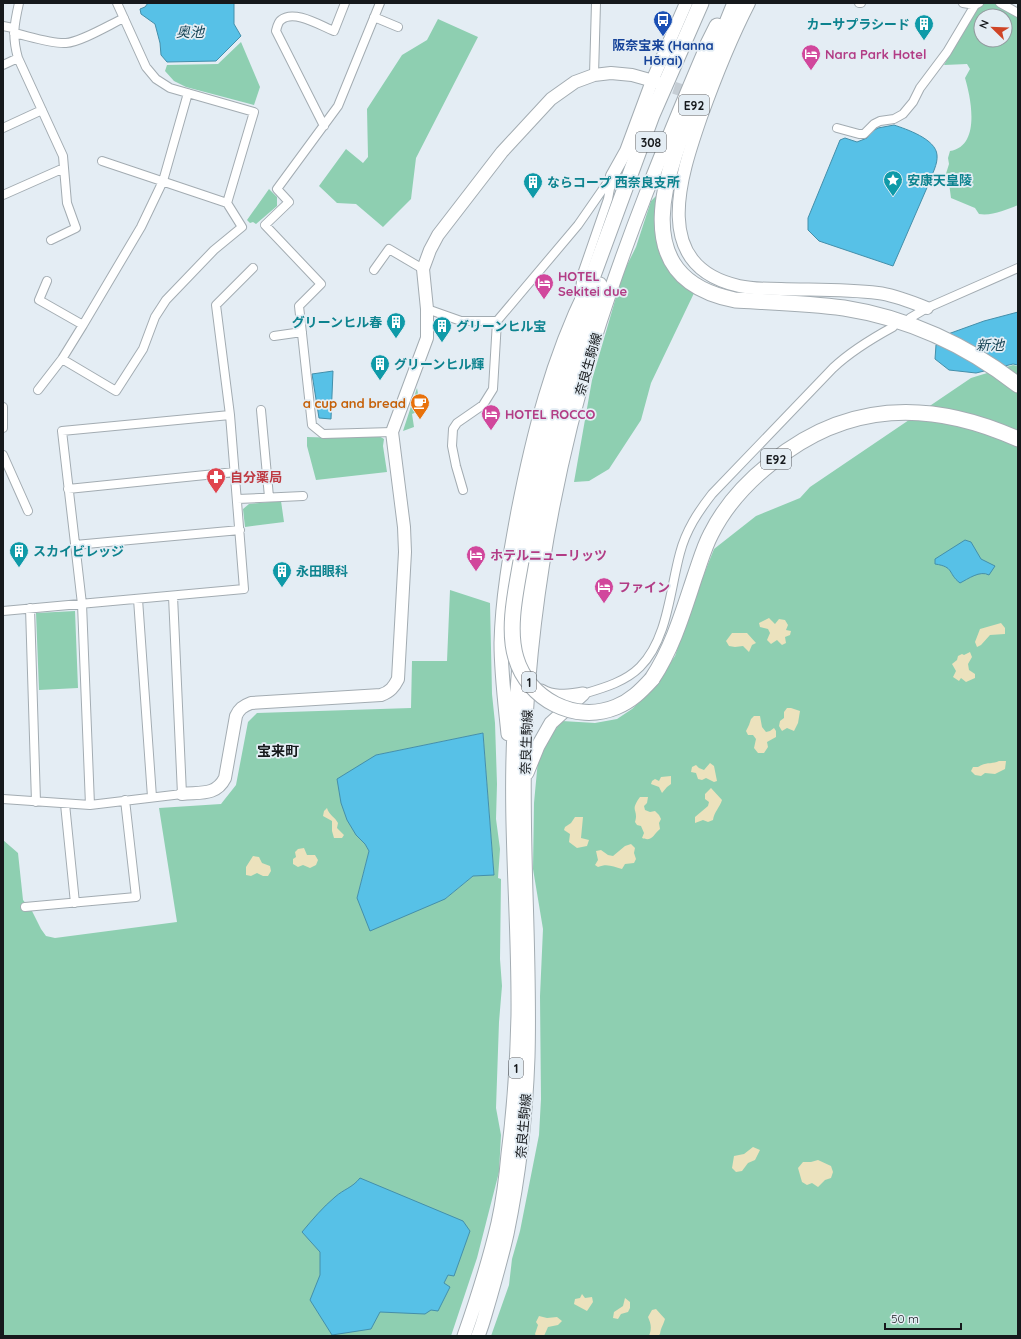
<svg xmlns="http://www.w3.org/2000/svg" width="1021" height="1339" font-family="Quicksand,'Noto Sans JP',sans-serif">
<rect width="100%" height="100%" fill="#e4edf4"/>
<path fill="#8ecfb1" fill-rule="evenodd" d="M985,3H995L1018,16V205C1006,210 992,216 979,214L975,208L951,198L949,183L945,177L949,164L948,158L950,151C981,146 971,98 965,78L970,69L967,64L944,65L977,7ZM981,16H1005V40H981Z
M438,19L478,37L416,158L411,199L383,227L356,204L337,203L319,186L346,149L363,163L368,157L367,109L402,55L427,40Z
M241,42L260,87L254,105L186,87L174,81L165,71L167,65L218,64Z
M269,189L277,197V206L256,224L253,222L250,223L247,220Z
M657,195L655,232L672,268L695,291L651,383L641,420L609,469L589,481L574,482L592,380L623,273L636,247L651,201Z
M1013,365L1018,366V1336H491L509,1285L512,1259L520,1231L539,1135L541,1099L540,996L543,929L533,869L534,803L538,760L548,739L562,721L595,723L617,719L632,709L648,694L675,656L692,604L714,549L756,516L800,498L810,487L971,378Z
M417,388L421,410L412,414L414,427L403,431Z
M379,436L384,439L383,446L387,472L316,480L307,446V437L342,438Z
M281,501L284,522L245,527L243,509L249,504Z
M450,590L490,603L492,694L495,723L497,784L496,819L500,849L498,878L501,879L500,959L502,986L499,1022L496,1108L501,1135L499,1172L477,1258L451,1336H3V840L18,853L23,900L32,911L41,929L46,936L55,938L177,922L159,808L221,804L236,785L248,722L257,713L411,708L412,661H447ZM483,733L494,874L473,876L445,899L357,898L369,851L365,844L376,755Z
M75,611L78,688L39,690L36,613Z"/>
<path fill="#ece2bd" d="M769,618L775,624L779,619L785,620L788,625L786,630L791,631L790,635L785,637L786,643L782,645L777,640L771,644L767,640L770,633L768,629L760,627L759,623Z
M1001,623L1005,628V634L990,635L981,645L977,647L975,642L980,629Z
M732,633H747L756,643L752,645L749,652L743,646L735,647L729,646L726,641Z
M970,652L972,657L968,664L969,670L975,674V678L966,682L961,678L959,681L953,677L956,671L952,664L957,660L958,656L962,654L964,655Z
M787,708H791L800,711L798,723L794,731L787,728L782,731L779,726L780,721L784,718V712Z
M754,716H760L762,727L766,732L770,731L774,728L776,731V737L767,742L768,747L764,753H758L754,748L756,739L753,735H748L746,731L749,725L751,719Z
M999,761H1006L1005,769L995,774L985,773L981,776L975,775L971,771L973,767H978C988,761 990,765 999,761Z
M710,763L714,766L717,781L714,782L706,778L702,780L698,779L696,773L691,772L692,767L696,765L699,768L704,770Z
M671,776V784L667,787L662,793L659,787L651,784L652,781L655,779L659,781L661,777Z
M711,788L722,800C720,807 714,812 713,820L708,822L703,820L695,823V817L708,806L709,802L705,799V794Z
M640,797H648L647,803L644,806L645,810L650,812L655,811L659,815L661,819L659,823L660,829C653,835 652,842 642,838L644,833L641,826L637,825L635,822C639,809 629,812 640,797Z
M327,808C329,815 335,817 338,823L337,828L344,835L342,838H334L332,831V821L323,816L324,811Z
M575,817H583L581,838L589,840L587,846L577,848L569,842L570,834L564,830L565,827L571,823Z
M631,844L635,848L634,853L636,859L634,863L625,864L622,869C613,867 608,863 598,867L595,865L598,860L596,851L601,850L608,855L613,856L625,846Z
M304,848L307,855H315L318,860L316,865L310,868L303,865L298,867L293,864V859L296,857L295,852L298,849Z
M253,856L259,857L262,863L270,866L271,871L268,876H263L257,873L251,876L246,875V867Z
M753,1147L760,1150L755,1160L748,1163L742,1171L736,1172L732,1168L734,1156L744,1154Z
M818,1160L831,1166L833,1172L831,1178L825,1180L818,1187L812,1183L807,1185L802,1182L798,1168L803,1162H811Z
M582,1294L585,1298L592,1297L593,1302L587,1311L574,1304L575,1299L580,1298Z
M625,1298L630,1302V1308L628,1312L621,1314L618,1319L613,1318L614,1312L623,1306Z
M656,1309L665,1319C663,1326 661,1327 660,1334L658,1336H649C652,1328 651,1324 648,1317L652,1310Z
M539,1316L547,1318L557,1317L562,1321L558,1325L548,1327L544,1336H536L535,1334L538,1325L536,1322Z"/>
<path fill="#57c1e7" stroke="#448faa" d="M148,3H234V24L241,36L216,61L167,62L161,55L160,43L155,24L141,14L140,9L145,7Z
M894,125C906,129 936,139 937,155C938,164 932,174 929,183L893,266L819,241L808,230V218L840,140L845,138L857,142L867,138L871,132L878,128Z
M1018,312V365L1013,364L976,373L949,370L935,359L936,345L948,334L984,321Z
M333,371L331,419L319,418L312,374Z
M965,540L971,542L981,559L995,566L989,575C980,570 968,579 960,583C947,573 955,567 935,564V559Z
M483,733L494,875L473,876L445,899L370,931L357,898L369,851L365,844L356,835L347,820L341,803L337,779L376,755Z
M360,1178L463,1221L470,1231L454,1276L448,1275L444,1283L450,1287L438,1311L431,1310L425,1314L380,1312L371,1329L332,1335L310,1300L320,1275V1252L302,1232C312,1220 323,1207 335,1197C344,1189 352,1188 360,1178Z"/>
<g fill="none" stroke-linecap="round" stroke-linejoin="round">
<path stroke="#c5cdd4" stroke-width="12" stroke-dasharray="12 6" stroke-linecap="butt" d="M657,82L696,95"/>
<defs>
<path id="street" d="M117,3L146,67L156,79L170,88L254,112L227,203
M380,3L338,106L277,189L289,202L265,225L321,284L299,306L312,425L323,434L392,432
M859,3H861
M963,3L975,5L979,3
M1000,3L1018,13
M374,17L398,27
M3,26L13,28
M14,33C28,36 52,44 66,43C81,42 109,25 124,18
M3,65L18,58
M594,75L596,3
M324,126L276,31C277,27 278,22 281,20C294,9 321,26 334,31L345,3
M3,128L42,110
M837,128L859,134H864L874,124L880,121L894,119L903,114L913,102L920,88L947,52L975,5
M3,195L64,168L63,156L18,58C12,36 14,25 19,3
M51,240L76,228L67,203L64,168
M374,270L389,249L423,269
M47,281L39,300L83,325L141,227L163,181L188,93
M579,297L582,274L608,199L612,178
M427,309L461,321H497
M910,318L927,308L1018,268
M274,336L302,332
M62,359L116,391L143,349L155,317L166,300L214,250L242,227L227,203L102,161
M38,390L62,359L83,325
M3,407V428
M261,410L269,497
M3,455L28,511
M68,489L235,472
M463,490L456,466L452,446L453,429L457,423L483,405L493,389L497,321L578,225L612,176
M237,499L303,496
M75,545L240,530
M138,599L152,797
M30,608L36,802
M3,611L244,589L230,415L216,305L253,268
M583,694C603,688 625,682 640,667C668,639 670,589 680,553C686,530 698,512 712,494L833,368C851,351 871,339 893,327
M3,799L90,805L182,794L173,596
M65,804L75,903
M90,805L82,604L62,431L230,415
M25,907L136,897L125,800"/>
<path id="secondary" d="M749,3C730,40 715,78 701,117C680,178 650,266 739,286C753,289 767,289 781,289C813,290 846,289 878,293C895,295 911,302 927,308
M612,176L626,151L652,81L686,3
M182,794C200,792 216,796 225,778L236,716C239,709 243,706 251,703L381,695C390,692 394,687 398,679L405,552L404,527L392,432L427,338V309L423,269L430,250L438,235L502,152L551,99L575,82L594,75L611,73L632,75L657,82"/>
<path id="primary" d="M508,734C505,704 501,673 501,643C502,599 510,554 518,511C533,434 552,359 587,288
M527,773L538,746L551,723L583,694C568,696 554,699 541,691
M464,1336C477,1299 489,1261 498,1223C503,1200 506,1177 508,1154C514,1108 517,1061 518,1015C519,920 509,825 514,731C520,624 537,517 563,413C574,369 589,327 600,284
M478,1336C483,1324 486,1311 490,1298C496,1277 502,1256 507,1234C519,1176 526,1116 528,1057C531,951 521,844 525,739C531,604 555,470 594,341C625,242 664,146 705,50"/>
<path id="highway" d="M735,3C723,32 712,61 700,90C670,162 618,277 735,300C771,302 808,303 844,308C908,318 968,346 1018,385
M705,50L717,26
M521,561L538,469L551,416L563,374L586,310L591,281L652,115L701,3
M652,679C673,647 683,612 695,576C700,562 704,547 711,534C725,506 747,482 771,463C848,400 931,400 1018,439"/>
</defs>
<use href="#street" stroke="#a3acb2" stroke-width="10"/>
<use href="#secondary" stroke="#a3acb2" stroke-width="14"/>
<use href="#primary" stroke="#a3acb2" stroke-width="15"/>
<use href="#highway" stroke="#a3acb2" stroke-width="17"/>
<use href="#street" stroke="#fff" stroke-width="8"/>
<use href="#secondary" stroke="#fff" stroke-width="12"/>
<use href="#primary" stroke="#fff" stroke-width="13"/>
<use href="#highway" stroke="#fff" stroke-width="15"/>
<defs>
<path id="highway-bridge" d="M521,561C516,590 507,629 516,658C528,699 575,724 616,707C631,701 641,691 652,679"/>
</defs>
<use href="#highway-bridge" stroke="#a3acb2" stroke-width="17" stroke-linecap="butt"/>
<use href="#highway-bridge" stroke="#fff" stroke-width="15"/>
</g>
<defs>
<symbol id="bus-pin" viewBox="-11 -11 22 30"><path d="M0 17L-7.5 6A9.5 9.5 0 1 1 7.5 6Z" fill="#1a4fb4" stroke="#e4edf4"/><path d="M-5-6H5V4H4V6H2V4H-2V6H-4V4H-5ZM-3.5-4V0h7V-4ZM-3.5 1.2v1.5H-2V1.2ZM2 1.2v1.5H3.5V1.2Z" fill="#fff"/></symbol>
<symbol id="building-pin" viewBox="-11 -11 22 30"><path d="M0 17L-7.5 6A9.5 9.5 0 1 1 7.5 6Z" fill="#0f9aa8" stroke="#e4edf4"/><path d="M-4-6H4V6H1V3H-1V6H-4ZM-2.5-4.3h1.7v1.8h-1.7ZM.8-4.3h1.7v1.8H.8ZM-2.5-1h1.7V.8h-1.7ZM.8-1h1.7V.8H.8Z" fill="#fff"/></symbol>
<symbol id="hotel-pin" viewBox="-11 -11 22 30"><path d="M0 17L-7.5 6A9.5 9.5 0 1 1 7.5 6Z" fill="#d1479c" stroke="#e4edf4"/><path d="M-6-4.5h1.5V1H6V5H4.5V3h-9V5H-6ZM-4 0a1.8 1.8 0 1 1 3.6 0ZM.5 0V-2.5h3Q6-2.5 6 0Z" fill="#fff"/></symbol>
<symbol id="sight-pin" viewBox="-11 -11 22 30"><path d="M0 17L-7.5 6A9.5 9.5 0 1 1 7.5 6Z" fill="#0f9aa8" stroke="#e4edf4"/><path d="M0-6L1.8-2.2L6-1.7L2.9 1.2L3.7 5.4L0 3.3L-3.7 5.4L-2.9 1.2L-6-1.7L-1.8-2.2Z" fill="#fff"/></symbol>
<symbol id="cafe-pin" viewBox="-11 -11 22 30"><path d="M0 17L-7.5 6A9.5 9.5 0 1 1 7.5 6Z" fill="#e8710a" stroke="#e4edf4"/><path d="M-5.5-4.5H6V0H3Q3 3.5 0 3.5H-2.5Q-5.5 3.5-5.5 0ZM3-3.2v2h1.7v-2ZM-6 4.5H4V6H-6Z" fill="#fff"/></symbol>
<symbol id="pharmacy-pin" viewBox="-11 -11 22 30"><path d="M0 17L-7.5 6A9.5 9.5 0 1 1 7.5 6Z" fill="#e0444e" stroke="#e4edf4"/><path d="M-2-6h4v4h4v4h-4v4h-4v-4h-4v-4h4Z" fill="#fff"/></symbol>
</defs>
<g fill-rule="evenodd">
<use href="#bus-pin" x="652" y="9" width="22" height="30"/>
<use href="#building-pin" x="913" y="13" width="22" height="30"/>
<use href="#hotel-pin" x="800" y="43" width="22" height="30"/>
<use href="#sight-pin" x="882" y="169" width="22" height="30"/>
<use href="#building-pin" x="522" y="171" width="22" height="30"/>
<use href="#hotel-pin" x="533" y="272" width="22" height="30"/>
<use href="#building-pin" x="385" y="311" width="22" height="30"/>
<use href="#building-pin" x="431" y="315" width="22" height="30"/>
<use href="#building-pin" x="369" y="353" width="22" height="30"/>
<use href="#cafe-pin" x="409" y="392" width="22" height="30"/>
<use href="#hotel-pin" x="480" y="403" width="22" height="30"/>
<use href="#pharmacy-pin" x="205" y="466" width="22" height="30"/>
<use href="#building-pin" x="8" y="540" width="22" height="30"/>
<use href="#hotel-pin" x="465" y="544" width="22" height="30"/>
<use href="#building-pin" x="271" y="560" width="22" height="30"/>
<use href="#hotel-pin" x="593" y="576" width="22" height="30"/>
</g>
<g text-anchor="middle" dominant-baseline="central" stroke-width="3.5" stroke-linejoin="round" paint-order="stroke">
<g fill="#e4edf4" stroke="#54595d" stroke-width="1">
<rect x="679" y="95" width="30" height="20" rx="3"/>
<rect x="636" y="132" width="30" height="20" rx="3"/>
<rect x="761" y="449" width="30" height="20" rx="3"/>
<rect x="522" y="672" width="14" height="20" rx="3"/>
<rect x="509" y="1058" width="14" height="20" rx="3"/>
</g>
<g font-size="12" font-weight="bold" fill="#16191c">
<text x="694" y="105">E92</text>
<text x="651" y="142">308</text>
<text x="776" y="459">E92</text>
<text x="529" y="682">1</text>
<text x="516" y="1068">1</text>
</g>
<g font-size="13" font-weight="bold" fill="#0d838f" stroke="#e4edf4" text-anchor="start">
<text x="910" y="24" text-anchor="end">カーサプラシード</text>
<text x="907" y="180">安康天皇陵</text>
<text x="547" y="182">ならコープ 西奈良支所</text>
<text x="382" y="322" text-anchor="end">グリーンヒル春</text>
<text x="456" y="326">グリーンヒル宝</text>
<text x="394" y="364">グリーンヒル輝</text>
<text x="33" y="551">スカイビレッジ</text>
<text x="296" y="571">永田眼科</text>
</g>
<g font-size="13" font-weight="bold" fill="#164399" stroke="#e4edf4">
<text x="663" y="45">阪奈宝来 (Hanna<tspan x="663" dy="15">Hōrai)</tspan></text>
</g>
<g font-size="13" font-weight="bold" fill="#b23c85" stroke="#e4edf4" text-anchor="start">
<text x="825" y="54">Nara Park Hotel</text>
<text x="558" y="276">HOTEL<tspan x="558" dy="15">Sekitei due</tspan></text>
<text x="505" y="414">HOTEL ROCCO</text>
<text x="490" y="555">ホテルニューリッツ</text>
<text x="618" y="587">ファイン</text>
</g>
<g font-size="13" fill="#16191c" stroke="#e4edf4">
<text transform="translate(588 364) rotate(-74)">奈良生駒線</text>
<text transform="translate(526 742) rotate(-88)">奈良生駒線</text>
<text transform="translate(523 1126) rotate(-85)">奈良生駒線</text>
</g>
<g font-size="13" font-weight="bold" fill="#c56008" stroke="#e4edf4" text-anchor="end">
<text x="406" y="403">a cup and bread</text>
</g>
<g font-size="13" font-weight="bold" fill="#be3a42" stroke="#e4edf4" text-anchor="start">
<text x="230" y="477">自分薬局</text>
</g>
<g font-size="14" font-style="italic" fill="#1a4758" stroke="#e4edf4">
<text x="190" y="32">奥池</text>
<text x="990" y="345">新池</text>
</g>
<g font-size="14" font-weight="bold" fill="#16191c" stroke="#e4edf4">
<text x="278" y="751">宝来町</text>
</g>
</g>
<rect width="1021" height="1339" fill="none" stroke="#16191c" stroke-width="8"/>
<g transform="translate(993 28) rotate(293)"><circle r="19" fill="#e4edf4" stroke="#92989e"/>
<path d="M0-3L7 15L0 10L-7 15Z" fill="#cf4426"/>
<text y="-6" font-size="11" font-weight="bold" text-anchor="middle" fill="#16191c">N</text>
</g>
<path d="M885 1323v6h76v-6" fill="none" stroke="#16191c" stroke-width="2"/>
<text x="891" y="1323" font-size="12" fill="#16191c" stroke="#e4edf4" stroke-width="3" paint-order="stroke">50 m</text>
</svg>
